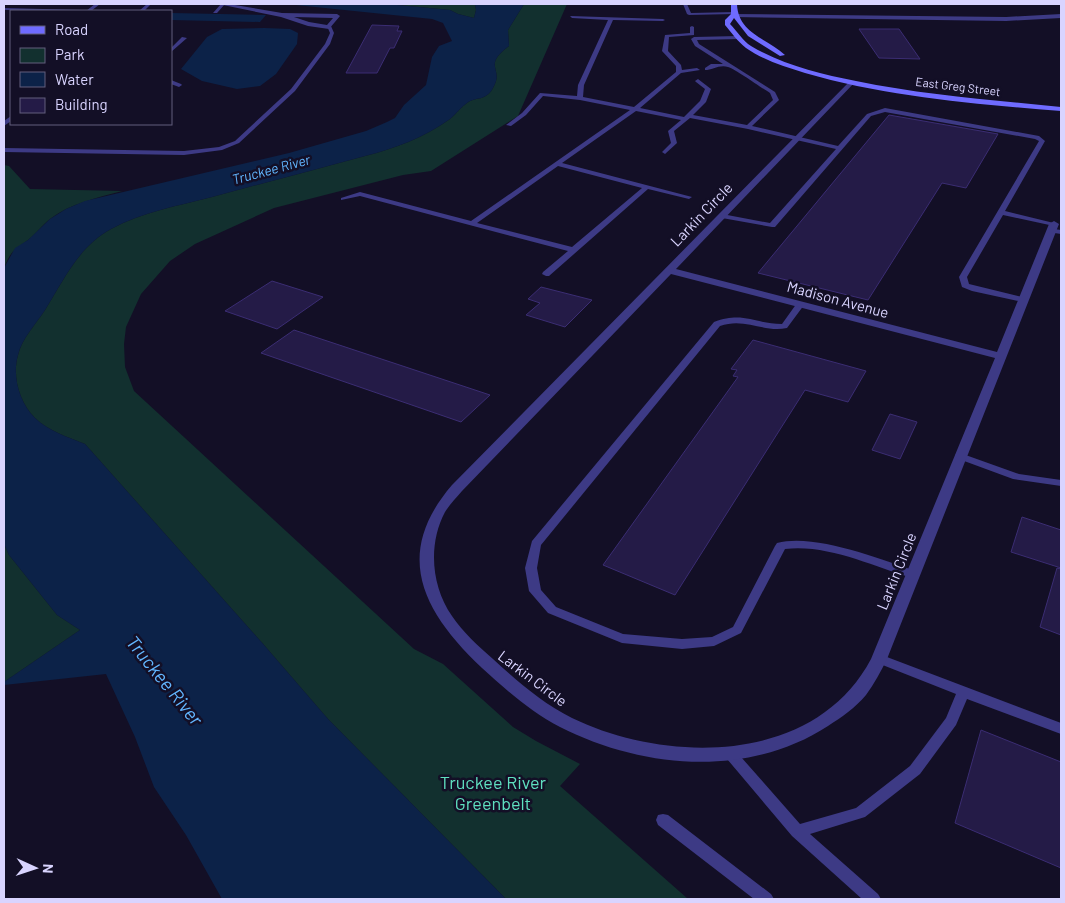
<svg xmlns="http://www.w3.org/2000/svg" width="1065" height="903" font-family="Barlow,sans-serif">
<rect width="100%" height="100%" fill="#130f26"/>
<path fill="#12302f" d="M387,4H475L476,10L474,18L458,14L450,10Z
M524,4H567L518,116L431,171L403,175L274,208L195,244L170,261L141,294L126,327L124,344L125,367L134,391L414,649L443,664L513,727L536,741L580,764L560,786L688,899H506L328,719L264,645L85,444C68,437 48,431 35,418C19,402 12,376 18,355C22,338 36,324 45,310C64,280 78,247 111,229C143,212 177,206 212,197C263,183 314,170 365,156C396,148 423,138 450,119C456,114 461,107 467,103C476,96 485,102 493,88C505,68 481,67 509,46L508,30Z
M4,165L9,166L30,189L122,191C97,198 71,203 50,219C42,225 36,234 28,240C14,251 11,250 4,268Z
M4,544L9,555L57,615L80,630L4,682Z"/>
<path fill="#0c2248" d="M286,4H387L450,10L458,14L474,18L476,10L475,4H524L508,30L509,46C481,67 505,68 493,88C485,102 476,96 467,103C461,107 456,114 450,119C423,138 396,148 365,156C314,170 263,183 212,197C177,206 143,212 111,229C78,247 64,280 45,310C36,324 22,338 18,355C12,376 19,402 35,418C48,431 68,437 85,444L264,645L328,719L506,899H222L186,835L154,787L135,737L106,674L4,685V682L80,630L57,615L9,555L4,544V268L15,248L28,240L50,219L66,209L85,201L289,153L366,131L387,122L395,118L404,105L426,85L432,57L439,46L452,41L443,23L432,19Z
M171,13L266,15L260,22L171,20Z
M264,28L290,29L298,33L297,44L276,74L260,86L237,89L202,81L181,69L207,37L222,29Z"/>
<path fill="#241b47" stroke="#3b2d73" d="M372,25L399,26L397,31H402L394,48H390L377,73H346Z
M859,29H899L920,59L879,58Z
M889,115L998,134L966,188L942,183L868,300L758,273Z
M272,281L323,297L277,329L225,311Z
M541,287L592,300L565,327L526,315L540,303L528,299Z
M294,330L490,395L461,422L261,353Z
M753,340L866,371L848,402L805,390L675,595L603,565L738,377L733,376L737,370L731,369Z
M890,414L917,422L900,459L872,450Z
M1022,517L1061,530V568L1011,552Z
M1057,568L1061,569V635L1040,627Z
M981,730L1061,762V868L955,823Z"/>
<g fill="none" stroke-linecap="round" stroke-linejoin="round">
<path fill="#3d3a85" fill-rule="evenodd" d="M95,4H100L91,11H86Z
M147,4H151L144,11H139Z
M221,4H225L217,13H213Z
M683,4H687L691,13L734,12L736,13L734,14L689,15L687,14Z
M705,4H736L734,5H707Z
M4,8L82,10L84,11L4,10Z
M570,16L663,19L665,20L663,21L613,20L584,85L583,97L634,107L676,72V66L662,51L665,35L690,33V27L692,26L694,27V35L669,37L668,51L681,65L682,70L697,68L700,70L681,73L640,108L684,117L700,101L705,89L696,82L695,81L698,79L711,89L706,102L693,115L747,125L773,100L770,93C760,87 737,70 728,67C720,64 712,70 705,70V68L711,64H723L695,46L691,39L694,37L738,36L740,39L697,40L699,44L775,92L779,100L752,126L838,146L867,114L885,108L1039,136L1045,141L1005,211L1058,224L1054,226L1003,215L967,277L969,284L1026,298L1027,300L1023,302L972,291L962,287L959,277L1039,141L1035,139L885,112L871,116L775,227H772L722,218L718,216L722,214L770,223L836,149L748,129L690,118L674,131L677,143L665,154L662,152L671,143L668,131L681,120L636,111L562,163L692,197L689,199L648,189L549,276H546L542,274L543,272L568,251L360,196L341,200V198L360,192L471,221L630,110L580,100L543,96L526,115L511,126L506,125L522,113L540,93L577,96L578,85L608,20L572,18ZM558,166L642,188L572,247L477,223Z
M327,26H331L334,33L330,44L295,91L239,143L222,150L184,155L4,152V148L184,151L219,147L235,141L291,89L325,44L330,33Z
M182,37L187,38L171,52V48Z
M171,80L181,84L182,85L179,87L171,84Z
M11,116V121L4,126V121Z
M1048,228L1061,230V234L1048,232Z
M797,303H800L804,305L787,328C763,333 745,317 720,326L541,545L537,568L541,590L556,607L623,634L682,639L712,637L733,627L775,546L777,543C815,533 879,559 916,571L918,574L916,577L912,578C872,566 828,544 785,549L741,633L714,646L682,649L622,643L548,613L529,591L525,568L532,541L714,322C744,311 754,324 782,324Z
M960,453L1019,474L1061,480V486L1013,479L956,458L955,456L956,454Z
M879,654L1061,723V734L967,699L956,725L920,774L865,817L810,834L878,894L881,899H862L792,836L722,753L724,749L729,747L734,749L800,824L856,808L910,766L946,718L956,694L875,662L873,659L875,656Z
M663,814L668,815L771,894L774,899H754L658,825L656,820L658,815Z"/>
<path fill="#3d3a85" fill-rule="evenodd" d="M218,4H229L282,13L337,14L340,16L329,29L308,26L281,17ZM294,17L333,18L327,25L309,22Z
M732,14L1006,17L1061,14V18L1006,21L734,17Z
M850,81L855,82L676,269L997,352L1049,224L1054,221L1059,224L887,659C881,671 874,684 866,695C855,708 842,717 828,726C748,778 643,769 560,727C531,712 506,690 482,668C423,612 392,555 452,485ZM671,274L995,358L871,659C815,765 667,764 572,718C542,703 517,681 493,659C478,646 463,632 452,616C431,586 428,544 445,512C450,504 456,498 462,491Z"/>
<path fill="#6f6bff" fill-rule="evenodd" d="M731,4H737C738,33 766,38 785,55L780,56L748,36L734,18L730,24C737,31 743,41 751,46C783,65 820,74 856,81C924,95 992,100 1061,107V111C976,104 887,97 805,73C785,67 763,60 746,48C738,42 731,32 725,25V20L731,14Z"/>
</g>
<g text-anchor="middle" dominant-baseline="central" stroke-width="5" stroke-linejoin="round" paint-order="stroke">
<g font-size="12" fill="#d9d4ff" stroke="#130f26">
<text transform="translate(958 86) rotate(7)">East Greg Street</text>
</g>
<g font-size="14" font-style="italic" fill="#62b6ff" stroke="#130f26">
<text transform="translate(271 169) rotate(-15)">Truckee River</text>
</g>
<g font-size="15" fill="#d9d4ff" stroke="#130f26">
<text transform="translate(701 214) rotate(-46)">Larkin Circle</text>
<text transform="translate(838 299) rotate(15)">Madison Avenue</text>
<text transform="translate(896 571) rotate(-68)">Larkin Circle</text>
<text transform="translate(533 678) rotate(37)">Larkin Circle</text>
</g>
<g font-size="18" fill="#5fe0c0" stroke="#130f26">
<text x="493" y="782">Truckee River<tspan x="493" dy="21">Greenbelt</tspan></text>
</g>
<g font-size="19" font-style="italic" fill="#62b6ff" stroke="#130f26">
<text transform="translate(165 680) rotate(51)">Truckee River</text>
</g>
</g>
<rect width="1065" height="903" fill="none" stroke="#d9d4ff" stroke-width="10"/>
<rect x="10" y="10" width="162" height="115" fill="#130f26" stroke="#625e7d"/>
<rect x="20" y="26" width="25" height="8" fill="#6f6bff" stroke="#625e7d"/>
<text x="55" y="35" font-size="15" fill="#d9d4ff">Road</text>
<rect x="20" y="48" width="25" height="15" fill="#12302f" stroke="#625e7d"/>
<text x="55" y="60" font-size="15" fill="#d9d4ff">Park</text>
<rect x="20" y="72" width="25" height="15" fill="#0c2248" stroke="#625e7d"/>
<text x="55" y="85" font-size="15" fill="#d9d4ff">Water</text>
<rect x="20" y="98" width="25" height="15" fill="#241b47" stroke="#625e7d"/>
<text x="55" y="110" font-size="15" fill="#d9d4ff">Building</text>
<g transform="translate(35 868) rotate(93)" stroke="#130f26" stroke-width="4" paint-order="stroke">
<path d="M0-4L9 19L0 12L-9 19Z" fill="#d9d4ff"/>
<text y="-8" font-size="14" font-weight="bold" text-anchor="middle" fill="#d9d4ff">N</text>
</g>
</svg>
